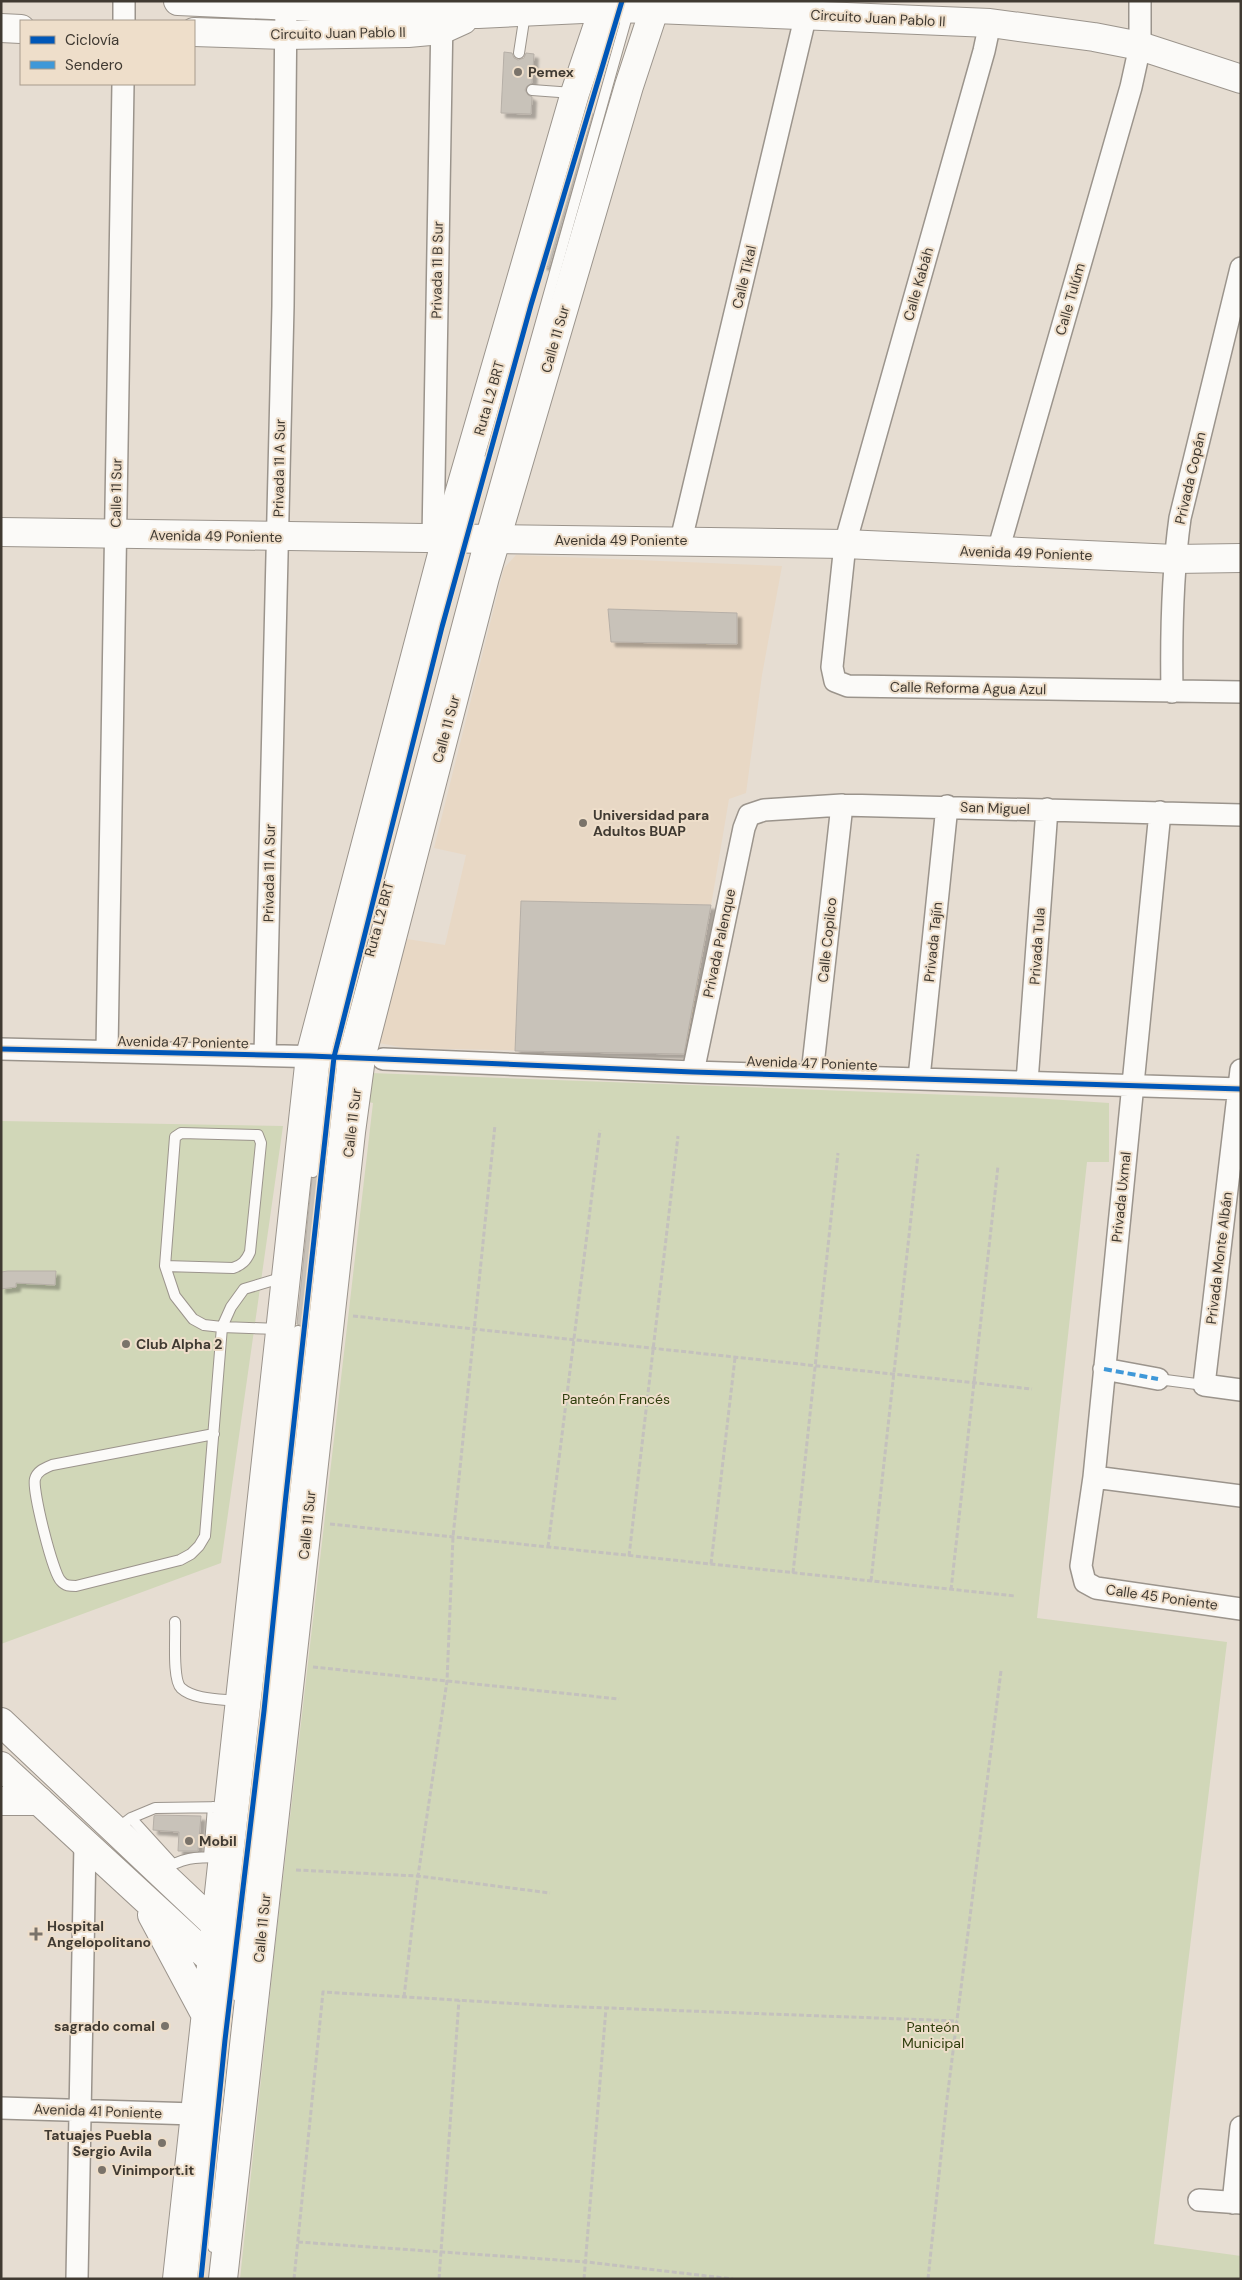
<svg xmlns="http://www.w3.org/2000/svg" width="1242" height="2280" font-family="'DM Sans',sans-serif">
<defs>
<filter id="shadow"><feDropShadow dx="4.5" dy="4.5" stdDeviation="1" flood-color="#0004"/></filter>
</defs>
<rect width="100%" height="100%" fill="#e6ddd2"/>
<path fill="#e8d8c5" d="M516,555L782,566L762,675L746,793L729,799L686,1054L406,1048L379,1043L407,939L445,945L466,855L434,848L504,568Z"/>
<path fill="#d1d7b8" d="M371,1073L1033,1098L1109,1103V1162H1087L1037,1618L1227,1642L1154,2244L1241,2256V2279H240L275,1947L373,1103L361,1100Z
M1,1121L283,1126L221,1563L1,1644Z"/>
<path fill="#c8c2b9" stroke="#b6afa7" filter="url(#shadow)" d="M504,52L512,53L514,58L518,60L524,58L526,53L534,54L532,83L527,86L525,90L528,95L532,97L531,114L501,113Z
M586,111L593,113L549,267L542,265Z
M608,609L737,613V644L611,642Z
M521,901L711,905L684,1054L515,1051Z
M320,1172L323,1173L306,1332L302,1326L297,1324L312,1179L318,1176Z
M8,1271H56L55,1285L16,1283V1287L1,1289V1272Z
M156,1815L201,1816L198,1851H178L179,1832L153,1830L154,1816Z"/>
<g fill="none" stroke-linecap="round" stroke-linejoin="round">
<defs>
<path id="lane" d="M519,53L525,14
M532,90L573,93
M313,1172L325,1056L483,461
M165,1266L233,1268C242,1265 246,1261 250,1252L261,1143L258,1135L181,1133L175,1137L165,1266L175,1296L193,1319L204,1325L222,1327L279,1329
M1158,1379L1204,1385
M214,1434L52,1465C45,1468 37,1471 35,1479C32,1490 53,1574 61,1581C65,1586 70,1586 76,1586L180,1560L191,1554L199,1546L205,1536L222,1327L231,1307L244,1289L284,1277
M175,1622C176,1636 172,1679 181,1688C194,1700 222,1699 238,1701
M131,1818L172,1863
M115,1830L131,1818L155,1808L227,1807
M209,1857L213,1807
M160,1872C182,1857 195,1857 222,1857
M229,1934L298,1331
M245,1949L343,1057L480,539L629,9
M213,2247L241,1990
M192,2279L225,1978"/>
<path id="street" d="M124,21V1
M990,23L984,51L845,544L832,667L835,681L848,686L1241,692
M433,539L442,16
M681,540L806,14
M998,551L1131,87L1140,46V1
M1172,692C1171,633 1172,576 1180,518L1241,268
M1160,812L1094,1477L1081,1566L1085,1582L1096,1588L1241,1609
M1,1049L364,1058
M107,1051L123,84
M265,1055L283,306L286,1
M383,1059L693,1072L1241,1089
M1241,1070L1204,1385L1241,1390
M693,1072L744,828L749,815L764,810L842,805L1241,815
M812,1074L842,805
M919,1078L947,806
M1027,1082L1047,809
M1104,1369L1158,1379
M1094,1477L1241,1496
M1,2108L195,2114
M1199,2200L1241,2203
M1233,2203L1241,2127
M77,2279L85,1843"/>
<path id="secondary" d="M178,1L478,14L604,8L655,9L990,23L1094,37L1140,46L1241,79
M1,28L21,29
M194,32L285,35L408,33L441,30L463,20
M1,532L845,544L1175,559L1241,558
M1,1801H39"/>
<path id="primary" d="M1,1722L258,1965
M1,1766L254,1999
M152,1915L205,2014
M177,2279L310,1056L446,539L575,93L606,1
M223,2279L351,1132L361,1058L485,577L629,86L657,1"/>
</defs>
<use href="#lane" stroke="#9b948c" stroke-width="12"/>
<use href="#street" stroke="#9b948c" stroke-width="24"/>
<use href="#secondary" stroke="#9b948c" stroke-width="30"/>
<use href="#primary" stroke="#9b948c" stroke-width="30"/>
<path stroke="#c4c1bd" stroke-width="3" stroke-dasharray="5 2.5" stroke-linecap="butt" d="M353,1316L1032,1389
M330,1524L1015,1596
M548,1547L600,1130
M629,1556L678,1136
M711,1564L735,1358
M793,1573L838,1153
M871,1581L918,1154
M951,1590L998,1166
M313,1667L619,1699
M296,1870L418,1876L550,1893
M404,1997L418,1876L447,1681L453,1537L495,1125
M298,2242L587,2262L733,2279
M294,2279L323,1992L555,2006L957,2021
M439,2279L459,2000
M584,2279L606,2008
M928,2279L947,2099L1001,1671"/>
<use href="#lane" stroke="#fbfaf8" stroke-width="10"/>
<use href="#street" stroke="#fbfaf8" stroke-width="21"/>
<use href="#secondary" stroke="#fbfaf8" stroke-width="28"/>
<use href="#primary" stroke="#fbfaf8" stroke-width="28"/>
<path stroke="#3f98d8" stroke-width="4" stroke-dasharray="8 4" stroke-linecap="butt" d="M1104,1369L1158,1379"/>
<defs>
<path id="cycleway" d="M1,1049L310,1056L693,1072L1241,1089
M201,2279L225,2040L264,1711L285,1504L334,1057L442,627L531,305L622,1"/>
</defs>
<use href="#cycleway" stroke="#eedeca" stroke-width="8"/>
<use href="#cycleway" stroke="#0057b8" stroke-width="5"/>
</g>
<g fill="#7a736a" stroke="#eedeca" stroke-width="2">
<circle cx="518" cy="72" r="5"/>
<circle cx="583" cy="823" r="5"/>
<circle cx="126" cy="1344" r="5"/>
<circle cx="189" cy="1841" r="5"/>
<path d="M33.5 1926.5h5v5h5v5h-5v5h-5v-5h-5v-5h5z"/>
<circle cx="165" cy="2026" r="5"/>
<circle cx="162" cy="2143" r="5"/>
<circle cx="102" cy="2170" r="5"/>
</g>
<g text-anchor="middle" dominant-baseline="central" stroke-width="4" stroke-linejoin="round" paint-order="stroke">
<g font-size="14" fill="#403a32" stroke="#eedeca">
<text transform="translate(878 18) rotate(3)">Circuito Juan Pablo II</text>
<text transform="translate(338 33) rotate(-1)">Circuito Juan Pablo II</text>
<text transform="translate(437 270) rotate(-89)">Privada 11 B Sur</text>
<text transform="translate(744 277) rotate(-77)">Calle Tikal</text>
<text transform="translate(918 284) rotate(-74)">Calle Kabáh</text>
<text transform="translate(1070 299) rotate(-74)">Calle Tulúm</text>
<text transform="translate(555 339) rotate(-74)">Calle 11 Sur</text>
<text transform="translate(489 398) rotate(-74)">Ruta L2 BRT</text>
<text transform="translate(279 468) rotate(-89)">Privada 11 A Sur</text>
<text transform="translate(1190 478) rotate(-77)">Privada Copán</text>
<text transform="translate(116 493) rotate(-89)">Calle 11 Sur</text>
<text transform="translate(216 536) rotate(1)">Avenida 49 Poniente</text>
<text x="621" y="540">Avenida 49 Poniente</text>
<text transform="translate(1026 553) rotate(2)">Avenida 49 Poniente</text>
<text transform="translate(968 688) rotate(1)">Calle Reforma Agua Azul</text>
<text transform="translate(446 729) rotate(-75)">Calle 11 Sur</text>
<text transform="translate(995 808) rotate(2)">San Miguel</text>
<text transform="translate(269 873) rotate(-89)">Privada 11 A Sur</text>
<text transform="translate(379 919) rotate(-75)">Ruta L2 BRT</text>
<text transform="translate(827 940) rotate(-84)">Calle Copilco</text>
<text transform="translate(933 942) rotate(-84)">Privada Tajín</text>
<text transform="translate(719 943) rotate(-78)">Privada Palenque</text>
<text transform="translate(1037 946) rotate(-86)">Privada Tula</text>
<text transform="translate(183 1042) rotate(1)">Avenida 47 Poniente</text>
<text transform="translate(812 1063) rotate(2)">Avenida 47 Poniente</text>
<text transform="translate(352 1123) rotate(-83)">Calle 11 Sur</text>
<text transform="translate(1121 1197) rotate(-84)">Privada Uxmal</text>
<text transform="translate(1219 1258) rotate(-83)">Privada Monte Albán</text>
<text transform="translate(307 1525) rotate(-84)">Calle 11 Sur</text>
<text transform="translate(1162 1597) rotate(8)">Calle 45 Poniente</text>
<text transform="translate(262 1928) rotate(-84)">Calle 11 Sur</text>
<text transform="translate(98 2111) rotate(2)">Avenida 41 Poniente</text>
</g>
<g font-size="14" font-weight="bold" fill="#403a32" stroke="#eedeca" text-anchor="start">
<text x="528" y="72">Pemex</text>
<text x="593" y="815">Universidad para<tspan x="593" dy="16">Adultos BUAP</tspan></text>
<text x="136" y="1344">Club Alpha 2</text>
<text x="199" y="1841">Mobil</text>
<text x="47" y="1926">Hospital<tspan x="47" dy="16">Angelopolitano</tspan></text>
<text x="155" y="2026" text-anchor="end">sagrado comal</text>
<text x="152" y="2135" text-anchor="end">Tatuajes Puebla<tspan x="152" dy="16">Sergio Avila</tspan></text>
<text x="112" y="2170">Vinimport.it</text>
</g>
<g font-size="14" fill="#303f0e" stroke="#eedeca">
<text x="616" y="1399">Panteón Francés</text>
<text x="933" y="2027">Panteón<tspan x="933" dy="16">Municipal</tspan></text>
</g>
</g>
<rect width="1242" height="2280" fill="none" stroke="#403a32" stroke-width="5"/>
<rect x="20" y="20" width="175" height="65" fill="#eedeca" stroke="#a89c8d"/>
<rect x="30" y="36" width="25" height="8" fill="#0057b8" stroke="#a89c8d"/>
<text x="65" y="45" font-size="15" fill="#403a32">Ciclovía</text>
<rect x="30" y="61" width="25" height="8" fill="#3f98d8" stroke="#a89c8d"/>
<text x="65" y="70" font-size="15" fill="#403a32">Sendero</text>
</svg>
